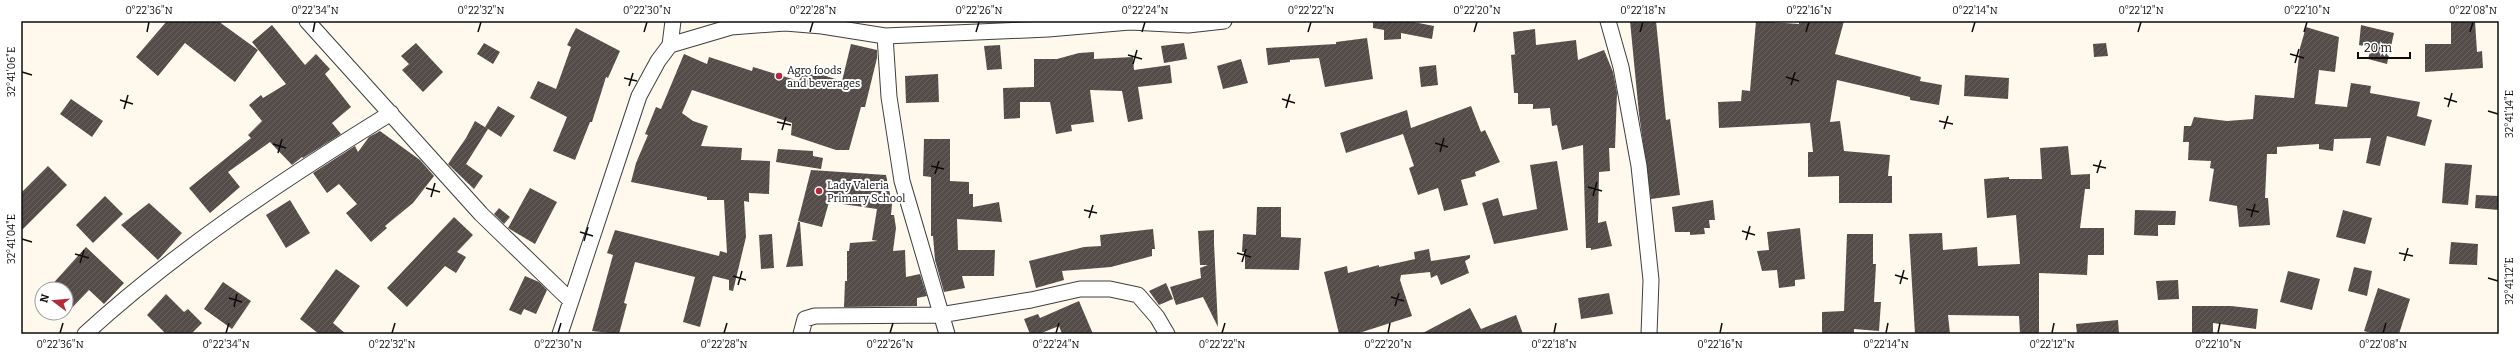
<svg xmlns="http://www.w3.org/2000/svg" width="2520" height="355" font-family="Bitter,serif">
<defs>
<pattern id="building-hatch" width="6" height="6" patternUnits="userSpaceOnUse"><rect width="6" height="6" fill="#544c49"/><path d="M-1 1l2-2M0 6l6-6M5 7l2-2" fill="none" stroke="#68615f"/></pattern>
</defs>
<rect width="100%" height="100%" fill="#fef9ec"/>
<path fill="url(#building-hatch)" d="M167,21H218L258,50L235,82L185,43L158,76L136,57Z
M1373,21H1408L1434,26L1432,39L1401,33V39L1384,40V30L1373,28Z
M1630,21H1656L1666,120L1670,119L1680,195L1651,199L1639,114Z
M1756,21L1799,24V21H1844L1835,54L1921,77L1920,81L1942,85L1939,105L1910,100V97L1837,80L1830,122L1840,121L1844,151L1890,155L1888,176H1892V203H1839V176L1808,177V152H1813L1810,123L1719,128L1718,102L1741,101L1742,90L1750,91Z
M2451,21H2475L2477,52L2482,51L2483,68L2425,72V44H2451Z
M272,25L305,65L316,54L330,69L325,74L351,107L332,123L341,134L303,158L302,157L292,165L270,142L228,172L240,187L210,213L189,188L251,138L248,135L262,121L249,105L261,95L263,98L286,84L252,42Z
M2361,25L2394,33L2387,64L2368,59L2371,48L2359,45Z
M2306,27L2339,37L2335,72L2319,70L2315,104L2347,107L2351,83L2371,86L2370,93L2420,102L2417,116L2432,120L2425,146L2387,136L2380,166L2366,163L2371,138L2334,139L2333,151L2319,149V144L2277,147V154H2267L2265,198H2268L2270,225L2239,227L2237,206L2209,201L2214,169L2210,168L2211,161L2188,160L2189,142H2183L2184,126H2191L2194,117L2227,121L2253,119L2255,95L2294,98L2300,48Z
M576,28L620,51L608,78L606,77L592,122H590L575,160L553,151L567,117L530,98L538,81L556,89L571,47L567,45Z
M1535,29L1536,45L1576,40L1578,60L1604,50L1613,72L1617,93L1615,148H1609L1610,171L1599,172L1598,223L1606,221L1612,246L1591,250V248H1586L1583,145L1562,150L1557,125L1552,126L1550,108L1533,109V104H1518V93H1514L1511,55L1517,54H1515L1513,32Z
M1367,38L1373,79L1325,87L1319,58L1290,60V62L1268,65L1266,48L1336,44V42Z
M416,43L443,72L423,92L402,70L409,64L401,56Z
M484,43L500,52L493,64L477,54Z
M1184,43L1187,59L1164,63L1161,46Z
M2106,43L2108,56L2094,57L2093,44Z
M851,44L877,50V58L865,107H861L849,150H836L791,135L792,123L692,90L682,113L693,121L708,126L701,146L742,148L741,160L770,161L769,194L749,193V202L744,201L746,237L733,291L729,290V280L713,276L700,327L683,322L695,277L635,262L624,303L627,304L619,334L592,331L613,255L607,253L615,230L719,256L720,251L727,253L724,200H707V197L631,182L636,163L648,135L645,134L656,107L661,109L684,54L707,64L709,57L752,71L753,67L799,81L803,69L842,81Z
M1000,45L1002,69L987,70L984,46Z
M1094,52V59L1133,57L1134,70L1170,65L1172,83L1138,87L1143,119L1128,122L1122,91L1090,90L1094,122L1071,125L1072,131L1056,134L1050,102H1020V118L1004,119L1003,88L1034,87V59H1057L1079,53Z
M1241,59L1248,83L1223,89L1217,66Z
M1436,65L1438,85L1421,87L1419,67Z
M938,74L939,102L906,103L905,76Z
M1965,75L2009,78L2008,99L1964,96Z
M71,99L103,121L92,137L60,114Z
M498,106L515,116L501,137L485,127Z
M1471,106L1481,132L1485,130L1500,162L1475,172L1476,176L1461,180L1468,205L1444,211L1438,188L1418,195L1409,168L1414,166L1403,134L1346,153L1340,133L1407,110L1411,128Z
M475,121L488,129L466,164L483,176L474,189L448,164L466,138Z
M380,131L420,160L434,176L413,203L385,226L387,228L371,242L346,213L357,204L339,184L327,193L313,173L355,146L358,152L369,137Z
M924,139H950V181L969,182V194H973V207L999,202L1002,222L957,219L958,250H995L994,276H962L965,288L944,292L935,260L933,236H931V177L923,176Z
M2068,146L2071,175L2090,174V189H2085L2080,228H2104V255H2088L2087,275L2039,273V334H2020L2019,316L1948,315L1950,334H1915L1909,234L1942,233L1943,250L1977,247L1978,266L2020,264L2016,215L1987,218L1984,179L2009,177V179H2042L2040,148Z
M778,149L813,151V156L823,158L821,169L776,162Z
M1557,161L1568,230L1494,244L1482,203L1498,198L1503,216L1537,209L1530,165Z
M2445,163L2472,165L2468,205L2442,203Z
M48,166L67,185L21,231V193Z
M811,170L886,175L892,204L891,215H894L896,228L893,251L905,250L906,277L920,274L927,296L917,298V306L844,307L845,281H847V251H849L850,243L878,241L872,240L877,209L829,202L822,227L798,221Z
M530,188L557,202L535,244L508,228Z
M2476,195L2499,196V210L2475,208Z
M105,196L123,214L93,243L76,225Z
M290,200L310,233L286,248L266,215Z
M1713,200L1715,220H1709L1710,228H1704L1705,234L1690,235V232H1675L1672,207Z
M149,203L182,233L158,260L121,225Z
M1257,207H1281V237L1301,238L1299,270L1245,269V252H1242L1243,234L1256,235Z
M499,208L510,217L504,224L494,214Z
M2135,210L2176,211L2175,225H2158V236L2134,235Z
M2343,210L2372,218L2365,244L2336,237Z
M454,217L473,235L457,252L466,257L456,273L445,266L407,307L387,288Z
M798,222H800L803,266L786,267Z
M1800,228L1805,279L1795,280V286L1779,288L1777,270L1762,271L1757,251L1769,250L1767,232Z
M1153,229L1155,249H1152V256L1111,267L1062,271L1064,280L1036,288L1029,261L1084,247L1101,246L1100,235Z
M1214,230V243L1218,327L1203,297L1176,305L1170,287L1201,278L1200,268L1208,265H1200L1198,231Z
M772,234L774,268L761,269L759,235Z
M1847,234H1873V264H1876L1874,302H1881L1879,331L1854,329V334H1822V312L1844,311Z
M2451,242L2478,244L2477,265L2449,264Z
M86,247L124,283L104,304L89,290L66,314V289H48Z
M1429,249L1431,261L1470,255V258L1465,261L1469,273L1441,285L1437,275L1431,278L1430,272L1401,275L1400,280L1412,316L1356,334H1339L1324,272L1347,266L1348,273L1379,265V267L1415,259L1414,252Z
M2354,267L2372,271L2367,296L2348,291Z
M336,269L360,286L333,323L346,334H319L300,319Z
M2288,271L2320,279L2312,310L2280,302Z
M525,276L539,282L547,290L536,314L524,309L521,315L509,310Z
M2178,280L2179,299L2158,300L2156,281Z
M223,282L251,301L232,329L204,309Z
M1166,283L1173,299L1159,305L1149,291Z
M2378,288L2410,299L2399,334H2375L2364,331Z
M1609,293L1613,314L1581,319L1578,298Z
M166,294L184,312L188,309L202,323L191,334H166L147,315Z
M1079,301L1093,334H1062L1059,326L1039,334H1030L1024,319L1038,314L1040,318Z
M2192,306H2231L2258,309L2256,329L2213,323V334H2192Z
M1470,308L1481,329L1516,315L1523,334H1421Z
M2118,320L2119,334H2077L2076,324Z"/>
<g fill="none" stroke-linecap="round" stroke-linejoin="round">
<defs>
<path id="street" d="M307,21L481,214L570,300
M1608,21L1621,67L1639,166L1651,280L1649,334
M885,36L889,97L902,181L947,334
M670,45L673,21
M85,334C178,249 284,179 391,113
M560,334L639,96L658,61L670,45L731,27L785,23L822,26L885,36L1048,29L1130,22L1188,25L1224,21
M801,334L805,319L815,316L940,315L1031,300L1080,289H1110L1138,295L1157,317L1167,334"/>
</defs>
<use href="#street" stroke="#3f3f3f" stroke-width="17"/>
<use href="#street" stroke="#fff" stroke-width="15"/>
</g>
<path fill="none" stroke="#0c0c0c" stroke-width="1.5" d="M147,32L149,22M313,32L315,22M478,32L481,22M644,32L647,22M810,32L813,22M976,32L979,22M1142,32L1145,22M1308,32L1311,22M1474,32L1477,22M1640,32L1643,22M1806,32L1809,22M1972,32L1975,22M2138,32L2141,22M2304,32L2307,22M2470,32L2473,22M2290,54L2304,58M1128,55L1142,59M2295,63L2299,49M1133,64L1137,50M22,72L32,75M1786,77L1799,81M624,78L637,81M1791,85L1795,72M629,86L633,73M2444,98L2457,102M1282,99L1295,103M120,100L133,104M2448,107L2452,93M1286,108L1290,94M124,109L128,95M2488,111L2498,114M1939,121L1953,124M777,122L791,125M1944,129L1948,116M782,130L786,117M1435,143L1448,147M273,144L286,148M1440,152L1444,138M278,153L282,139M2093,165L2106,168M931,166L944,169M2097,173L2101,160M935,174L939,161M1588,187L1602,191M426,188L440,192M1593,196L1597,182M431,197L435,183M2246,209L2259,212M1084,210L1097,213M2251,217L2255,204M1089,218L1093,205M1742,231L1755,235M580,232L593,236M22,239L32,242M1746,240L1750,226M584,241L588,227M1237,253L1251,257M2399,253L2413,256M75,254L89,258M2404,261L2408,248M1242,262L1246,249M80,263L84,250M1895,275L1908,279M733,276L746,280M2488,278L2498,281M1900,284L1904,270M738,285L742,271M1391,297L1404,301M229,298L242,302M1395,306L1399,293M234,307L237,294M60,333L63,323M226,333L229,323M392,333L395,323M558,333L561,323M724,333L727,323M890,333L893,323M1056,333L1059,323M1222,333L1225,323M1388,333L1390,323M1554,333L1556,323M1720,333L1722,323M1886,333L1888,323M2052,333L2054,323M2218,333L2220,323M2383,333L2386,323"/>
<g fill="#b42c3b" stroke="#fff" stroke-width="1.5">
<circle cx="779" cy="76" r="4"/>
<circle cx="819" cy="191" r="4"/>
</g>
<g text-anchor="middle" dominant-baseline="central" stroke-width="4" stroke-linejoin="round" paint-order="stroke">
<g font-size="11" fill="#0c0c0c" stroke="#fff" text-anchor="start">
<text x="787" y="70">Agro foods<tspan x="787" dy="13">and beverages</tspan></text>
<text x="827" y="185">Lady Valeria<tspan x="827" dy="13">Primary School</tspan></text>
</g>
</g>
<rect width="2520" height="355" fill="none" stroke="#ffffff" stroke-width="44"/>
<g transform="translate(54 301) rotate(286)"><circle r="19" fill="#ffffff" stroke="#9e9e9e"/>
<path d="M0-3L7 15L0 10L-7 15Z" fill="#b42c3b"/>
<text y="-6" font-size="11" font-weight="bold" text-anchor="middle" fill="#0c0c0c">N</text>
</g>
<path d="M2358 52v6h52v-6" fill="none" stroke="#0c0c0c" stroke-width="2"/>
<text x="2364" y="52" font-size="12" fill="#0c0c0c" stroke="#ffffff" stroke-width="3" paint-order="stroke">20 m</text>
<rect x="22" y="22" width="2476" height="311" fill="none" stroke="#0c0c0c" stroke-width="1.5"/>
<g font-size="10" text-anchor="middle" fill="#0c0c0c">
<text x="149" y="14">0°22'36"N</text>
<text x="315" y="14">0°22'34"N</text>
<text x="481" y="14">0°22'32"N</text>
<text x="647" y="14">0°22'30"N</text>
<text x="813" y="14">0°22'28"N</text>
<text x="979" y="14">0°22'26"N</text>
<text x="1145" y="14">0°22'24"N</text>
<text x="1311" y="14">0°22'22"N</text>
<text x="1477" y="14">0°22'20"N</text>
<text x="1643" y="14">0°22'18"N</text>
<text x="1809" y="14">0°22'16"N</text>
<text x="1975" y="14">0°22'14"N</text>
<text x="2141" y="14">0°22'12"N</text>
<text x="2307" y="14">0°22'10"N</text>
<text x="2473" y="14">0°22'08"N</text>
<text transform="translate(11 72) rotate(-90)" y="4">32°41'06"E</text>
<text transform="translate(2509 114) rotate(-90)" y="4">32°41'14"E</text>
<text transform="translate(11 239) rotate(-90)" y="4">32°41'04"E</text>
<text transform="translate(2509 281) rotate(-90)" y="4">32°41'12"E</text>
<text x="60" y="348">0°22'36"N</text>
<text x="226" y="348">0°22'34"N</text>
<text x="392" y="348">0°22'32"N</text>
<text x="558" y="348">0°22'30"N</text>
<text x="724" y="348">0°22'28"N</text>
<text x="890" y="348">0°22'26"N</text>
<text x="1056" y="348">0°22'24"N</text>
<text x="1222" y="348">0°22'22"N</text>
<text x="1388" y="348">0°22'20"N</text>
<text x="1554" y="348">0°22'18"N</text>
<text x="1720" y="348">0°22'16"N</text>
<text x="1886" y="348">0°22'14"N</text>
<text x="2052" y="348">0°22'12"N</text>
<text x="2218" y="348">0°22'10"N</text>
<text x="2383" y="348">0°22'08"N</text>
</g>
</svg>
